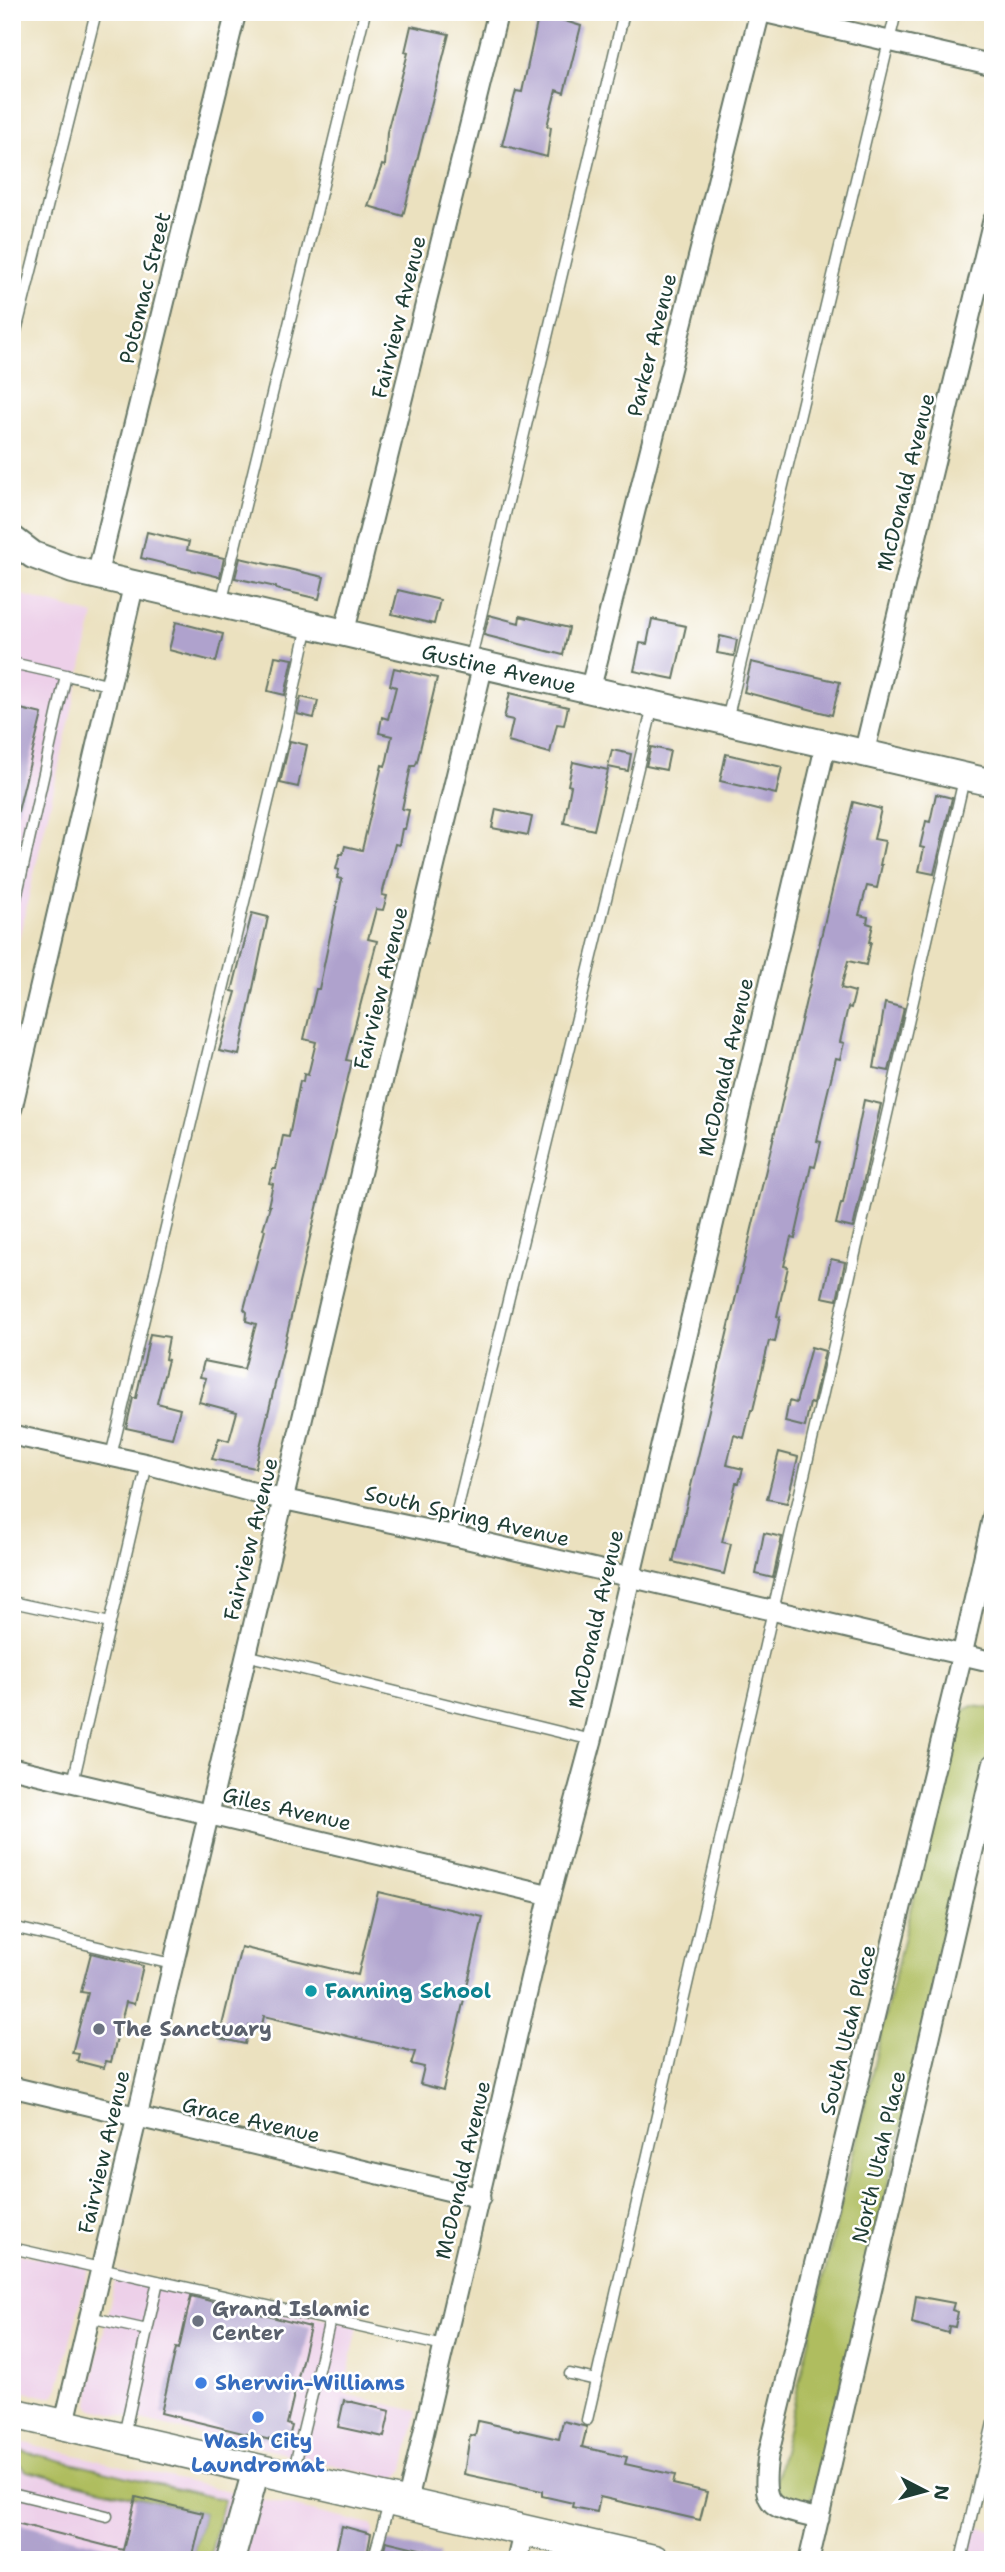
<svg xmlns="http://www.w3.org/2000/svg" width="1005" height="2572" font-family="'Shantell Sans',sans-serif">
<rect width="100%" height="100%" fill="#fff"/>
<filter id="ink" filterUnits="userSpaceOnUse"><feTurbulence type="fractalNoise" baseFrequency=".0143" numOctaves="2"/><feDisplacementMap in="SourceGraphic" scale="14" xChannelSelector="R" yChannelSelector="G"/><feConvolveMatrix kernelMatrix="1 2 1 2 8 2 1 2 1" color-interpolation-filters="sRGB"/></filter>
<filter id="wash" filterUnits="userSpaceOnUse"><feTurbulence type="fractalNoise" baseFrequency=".00686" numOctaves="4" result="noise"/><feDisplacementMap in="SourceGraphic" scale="28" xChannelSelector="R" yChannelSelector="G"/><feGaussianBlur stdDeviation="1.57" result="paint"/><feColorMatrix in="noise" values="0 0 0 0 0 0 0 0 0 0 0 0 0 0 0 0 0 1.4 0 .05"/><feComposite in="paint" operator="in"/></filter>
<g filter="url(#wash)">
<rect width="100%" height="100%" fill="#ebe1bf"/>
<path fill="#edd0e9" d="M12,592L94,615L12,969Z
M12,2253L89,2266L59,2387L55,2395L48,2397L12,2389Z
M117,2272L358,2326L344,2394L417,2411L404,2469L401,2474L395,2479L388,2478L94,2409L89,2405L91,2387Z
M12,2440L371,2525L374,2530L366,2560H12Z
M972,2525L993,2530V2560H963Z"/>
<path fill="#afbd5f" stroke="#677d4a" stroke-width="2" d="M972,1706L988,1708L993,1712V1740L816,2490L808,2501C795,2503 786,2501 776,2491V2481L954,1723L958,1714Z
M17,2450L224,2500L209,2560H192L203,2513L27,2471L14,2460Z"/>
<g id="blocks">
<path fill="#afa2cd" d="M539,13L581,26L564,93L556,90L547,126L551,127L547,157L502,145L516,91L522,92Z
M411,26L449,34L403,216L368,206L382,165L385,166L387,132L408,53L405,52Z
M147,532L189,542L187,550L224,558L220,577L141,558Z
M240,558L324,577L319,599L276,589V587L235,578Z
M398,590L440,600L434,624L392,614Z
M489,615L519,623L520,616L569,628L563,655L484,635Z
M652,619L686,626L674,679L634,671L640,643L647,644Z
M176,622L223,634L216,662L169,650Z
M720,636L737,640L734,656L717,653Z
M275,656L293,659L285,695L268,691Z
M751,662L840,682L832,715L744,692Z
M394,668L437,678L417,762L415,766H411L402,809L409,810L405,829H402L399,845L395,844L382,895L387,896L383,910L376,909L368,939L377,941L346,1060L352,1061L255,1468L212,1459L219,1438L229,1441L237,1412L199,1402L206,1378L200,1377L204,1361L244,1369L256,1324L246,1321L247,1312L244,1309L265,1230L263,1229L270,1206H268L273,1184L269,1183L273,1169H276L283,1136L289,1137L300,1081L303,1082L304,1074L308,1075L316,1042L304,1039L316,989H319L342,879L337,878L339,870L336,869L340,854H343L345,846L362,850L382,765L385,766L387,760L392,736L379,733L382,717L388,719L396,687L390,685Z
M510,693L568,707L564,725L557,724L550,753L508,742L513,720L504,718Z
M301,697L318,701L314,718L297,714Z
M12,707L42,714L18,811L12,810Z
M290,741L307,745L298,787L280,783Z
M651,747L670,751L666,770L646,766Z
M612,750L631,754L628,771L608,767Z
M726,754L782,767L776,794L720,781Z
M573,762L608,770L594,830L564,823L571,786L568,785Z
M936,794L952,798L934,874L919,871L924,848L920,847L926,821L930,822Z
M853,802L881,809L874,839L885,841L880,865H882L877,888L867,886L859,915L868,917L867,923L873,925L869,942H871L866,965L848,961L841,988L855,992L851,1008L848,1007L840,1042L844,1043L840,1059L836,1058L826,1099L817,1141L821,1142L815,1167L811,1166L795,1238L791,1237L784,1266L788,1267L777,1316L780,1317L775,1342L769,1341L753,1410H751L744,1438L734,1435L727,1465L743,1469L739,1483H736L722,1542L731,1544L724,1574L673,1562Z
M496,809L532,817L528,835L492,828Z
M252,913L268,917L239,1055L219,1051L236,992L232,991Z
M885,1003L904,1008L889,1071L874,1068Z
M864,1100L881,1104L853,1228L836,1224L841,1203H843Z
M831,1259L845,1262L837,1300L822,1297Z
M150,1334L169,1337L165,1359L168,1360L157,1403L180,1409L172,1438L126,1428L133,1398H136Z
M811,1347L825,1351L813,1404L810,1403L805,1427L785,1422L789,1401L796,1403Z
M779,1452L798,1457L787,1503L767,1499Z
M764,1533L782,1537L773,1578L756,1574Z
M378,1892L483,1917L443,2090L420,2084L424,2067L411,2064L415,2052L264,2016L261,2029L249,2026L245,2044L219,2038L241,1947L358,1975Z
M91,1953L143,1966L134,2004L126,2002L111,2062L106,2061L104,2068L77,2061L79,2054L72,2053L88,1993L81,1992Z
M191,2296L310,2327L287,2424L292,2426L287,2444L161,2413L176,2348L179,2349Z
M916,2296L954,2303L952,2310L958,2312L955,2327L949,2326L948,2333L912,2323Z
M344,2400L390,2411L384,2437L338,2427Z
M478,2421L559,2439L563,2421L587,2427L582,2447L627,2457L625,2464L675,2475L673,2484L707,2492L700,2520L600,2497L597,2512L572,2507L573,2503L542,2496V2491L464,2474L470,2435L475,2436Z
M136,2497L203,2513L192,2560H12V2522L123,2550Z
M342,2526L371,2534L366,2560H334Z
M386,2541L440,2554L439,2560H381Z"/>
</g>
</g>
<g filter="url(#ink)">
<use href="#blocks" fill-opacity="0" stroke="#667665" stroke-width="2"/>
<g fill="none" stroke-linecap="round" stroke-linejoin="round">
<defs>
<path id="lane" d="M12,347L96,12
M221,604L365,12
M470,662L624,12
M12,663L66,675L12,916
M66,675L111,686
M727,720L896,12
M111,1456L286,727L308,625
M451,1535L653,706
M12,1602L110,1623
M246,1655L592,1740
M73,1782L147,1464
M12,1927L172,1964
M12,2248L444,2346
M89,2317L147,2330
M570,2374L596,2380
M587,2420L964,779
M124,2435L158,2281
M293,2473L330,2320
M12,2493L107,2516
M373,2560L389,2504
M961,2560L993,2423
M986,2560H990"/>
<path id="street" d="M763,12L993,65
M97,575L236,12
M344,633L498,12
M590,690L760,12
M864,753L993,221
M12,1108L134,584
M12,1435L147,1464L263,1495L451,1535L993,1662
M12,1768L550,1895
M12,2087L480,2198
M64,2425L370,1133L483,665
M407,2503L550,1895L592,1740L826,744
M819,2519C770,2507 761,2510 768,2456L962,1655L993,1516
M517,2560L524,2530
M809,2560L993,1764"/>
<path id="secondary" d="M12,539L33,555L73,570L993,783
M231,2560L256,2470"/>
<path id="primary" d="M12,2413L654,2560"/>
</defs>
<use href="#lane" stroke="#667665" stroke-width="13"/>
<use href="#street" stroke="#667665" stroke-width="23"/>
<use href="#secondary" stroke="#667665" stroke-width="30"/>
<use href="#primary" stroke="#667665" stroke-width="33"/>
<use href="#lane" stroke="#fff" stroke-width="10"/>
<use href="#street" stroke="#fff" stroke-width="19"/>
<use href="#secondary" stroke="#fff" stroke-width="26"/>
<use href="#primary" stroke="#fff" stroke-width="30"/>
</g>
</g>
<circle fill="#0f9aa8" stroke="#fff" stroke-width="2.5" cx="311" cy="1991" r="7"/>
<g fill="#6b7280" stroke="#fff" stroke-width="2.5">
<circle cx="99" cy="2029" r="7"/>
<circle cx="198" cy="2321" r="7"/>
</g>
<g fill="#3f7fe0" stroke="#fff" stroke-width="2.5">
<circle cx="201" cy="2383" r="7"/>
<circle cx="258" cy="2417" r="7"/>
</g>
<g text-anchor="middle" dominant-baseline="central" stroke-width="5" stroke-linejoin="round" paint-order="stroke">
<g font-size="21" fill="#1f3d34" stroke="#fff">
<text transform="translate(145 288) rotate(-76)">Potomac Street</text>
<text transform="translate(399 317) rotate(-76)">Fairview Avenue</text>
<text transform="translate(652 345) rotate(-76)">Parker Avenue</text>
<text transform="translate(906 482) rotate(-76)">McDonald Avenue</text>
<text transform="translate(499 669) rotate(13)">Gustine Avenue</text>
<text transform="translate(381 988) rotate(-76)">Fairview Avenue</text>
<text transform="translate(726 1067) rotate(-77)">McDonald Avenue</text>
<text transform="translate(467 1516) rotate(13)">South Spring Avenue</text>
<text transform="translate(251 1539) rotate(-76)">Fairview Avenue</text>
<text transform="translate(596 1619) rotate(-77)">McDonald Avenue</text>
<text transform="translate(287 1809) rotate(13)">Giles Avenue</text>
<text transform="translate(848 2030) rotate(-76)">South Utah Place</text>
<text transform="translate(251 2120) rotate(13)">Grace Avenue</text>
<text transform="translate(104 2152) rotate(-77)">Fairview Avenue</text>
<text transform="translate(879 2157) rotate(-77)">North Utah Place</text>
<text transform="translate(463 2170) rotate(-77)">McDonald Avenue</text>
</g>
<g font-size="21" font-weight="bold" fill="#0d838f" stroke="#fff" text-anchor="start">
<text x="325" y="1991">Fanning School</text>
</g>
<g font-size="21" font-weight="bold" fill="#5b616d" stroke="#fff" text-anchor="start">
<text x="113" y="2029">The Sanctuary</text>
<text x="212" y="2309">Grand Islamic<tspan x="212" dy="24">Center</tspan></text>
</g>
<g font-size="21" font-weight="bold" fill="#366cbe" stroke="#fff" text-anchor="start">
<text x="215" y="2383">Sherwin-Williams</text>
<text x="258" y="2441" text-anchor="middle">Wash City<tspan x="258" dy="24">Laundromat</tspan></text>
</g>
</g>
<rect width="1005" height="2572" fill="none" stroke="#fff" stroke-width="42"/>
<g transform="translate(925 2491) rotate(96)" stroke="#ffffff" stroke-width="5" paint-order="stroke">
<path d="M0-5L12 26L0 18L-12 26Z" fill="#1f3d34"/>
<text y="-10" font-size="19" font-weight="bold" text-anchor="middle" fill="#1f3d34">N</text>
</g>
</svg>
